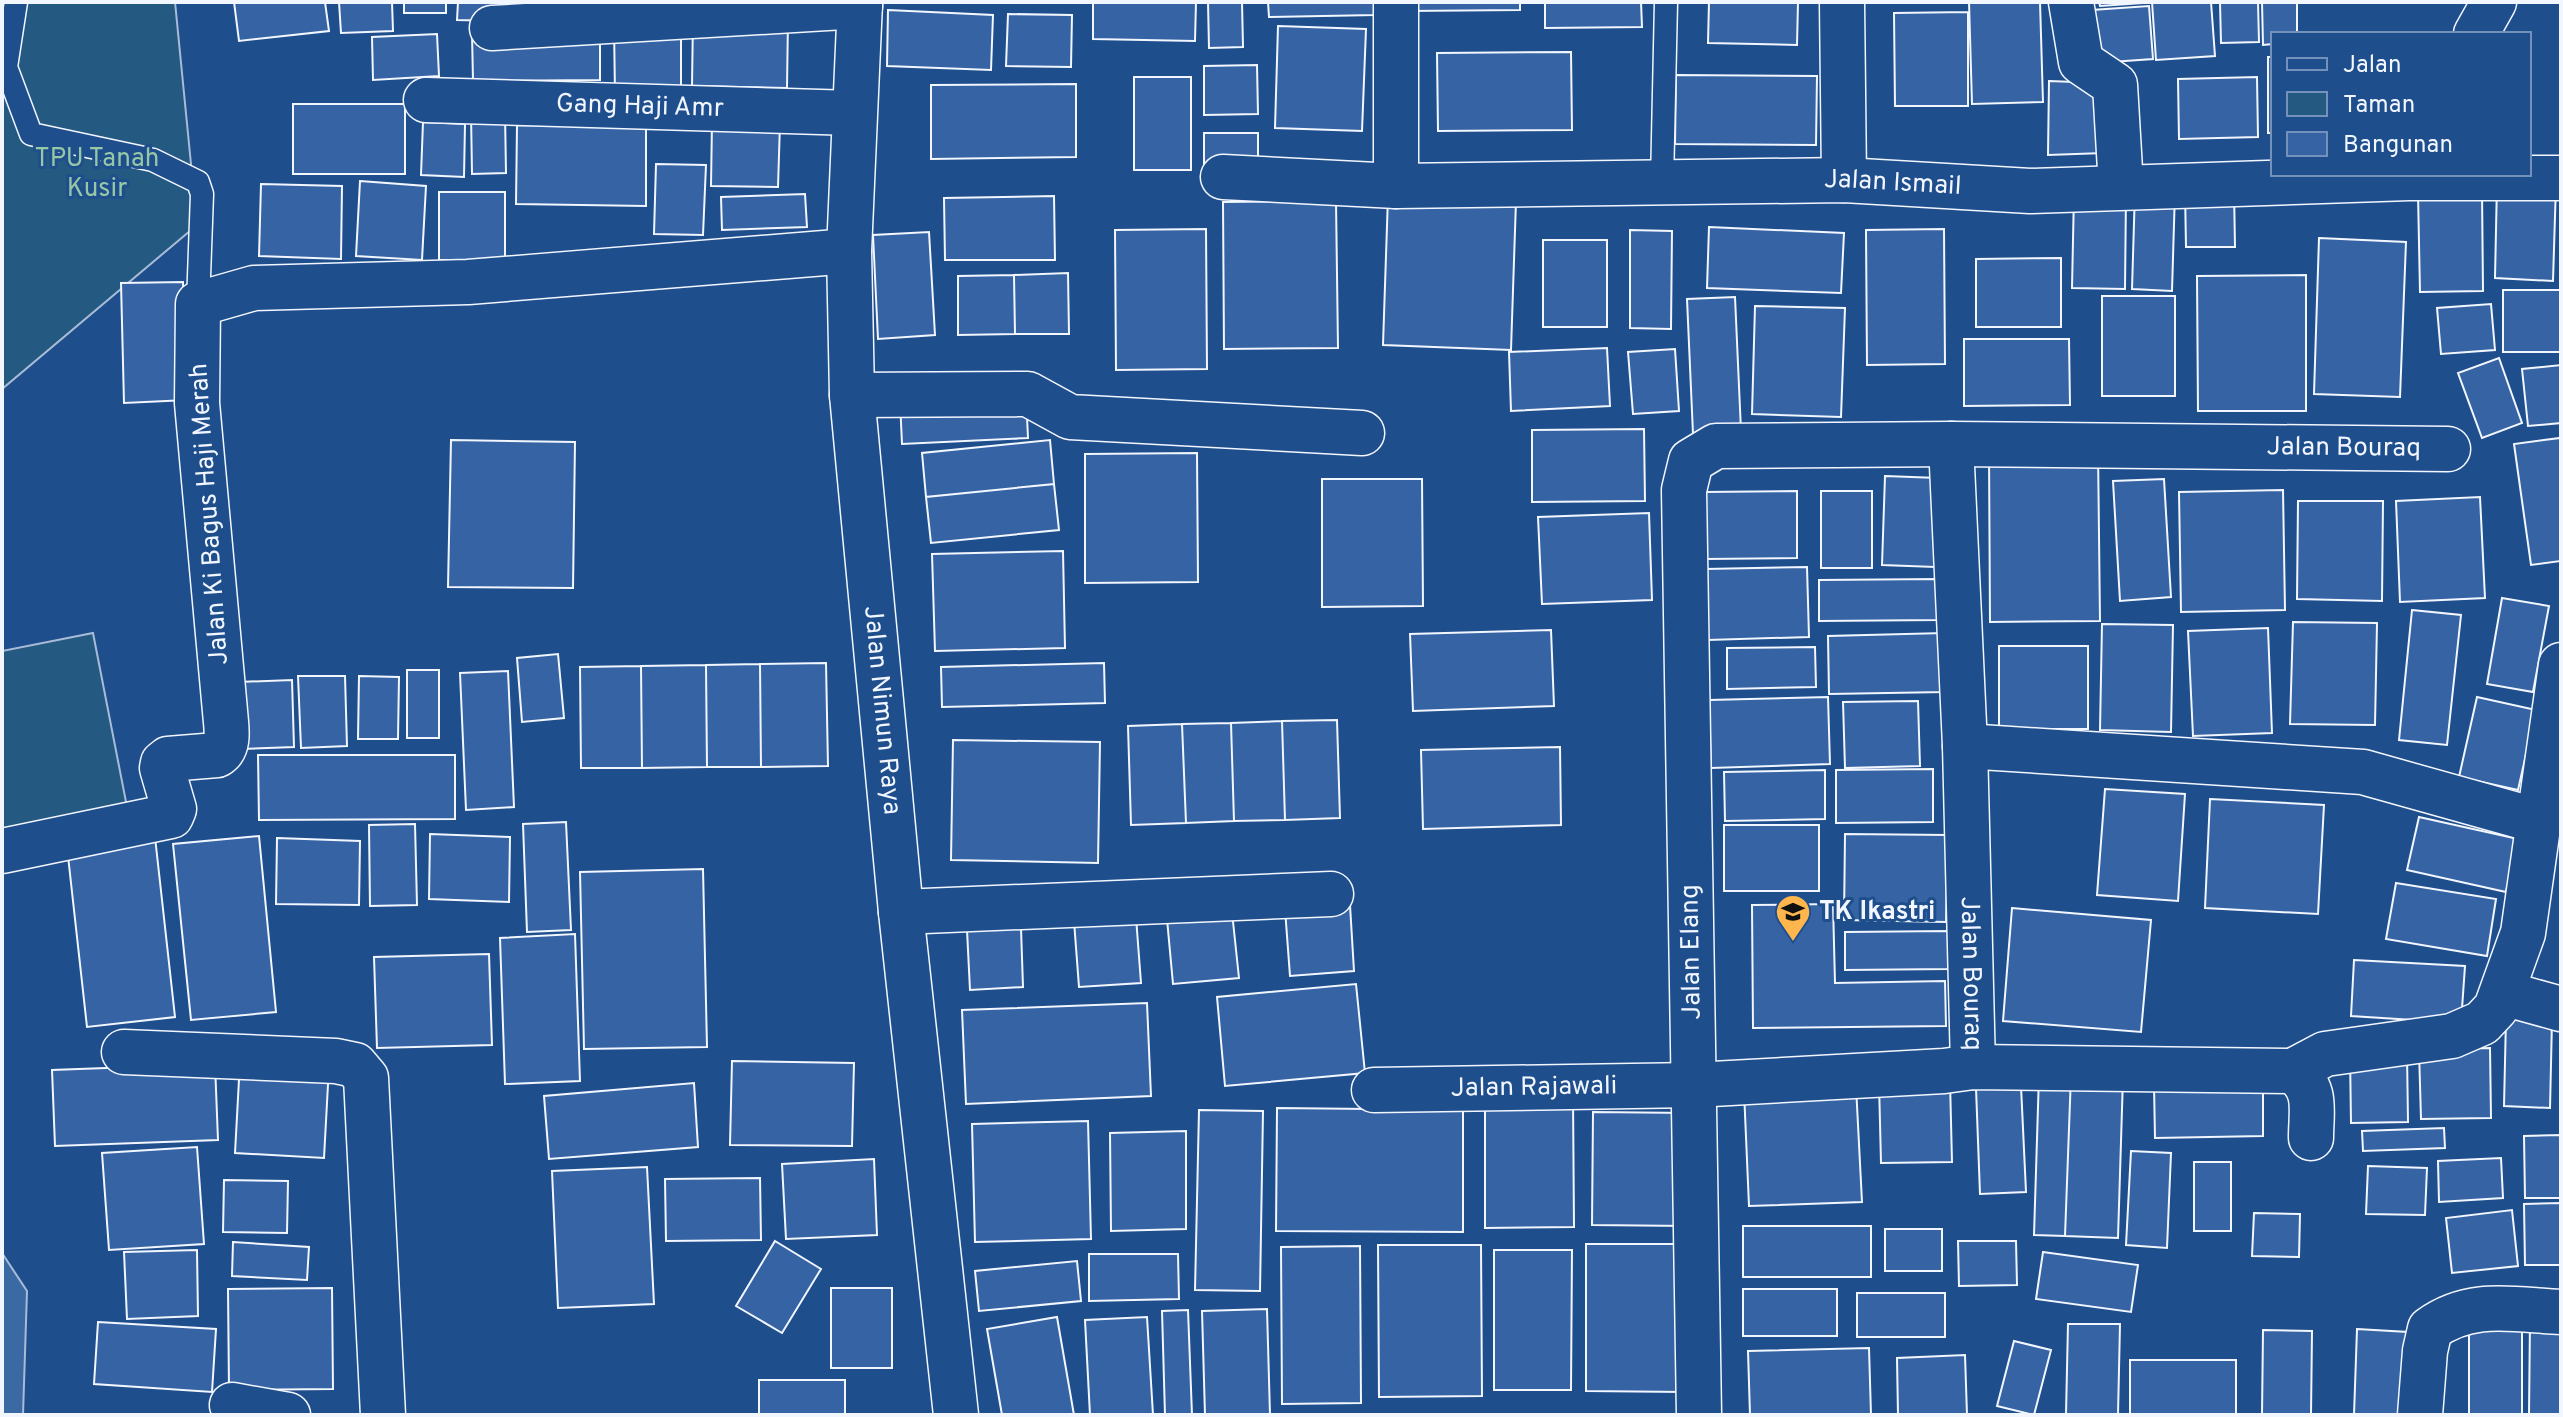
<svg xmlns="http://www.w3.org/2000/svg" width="2563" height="1417" font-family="Overpass,sans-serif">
<rect width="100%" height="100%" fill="#1f4e8c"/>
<path fill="#245a82" stroke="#a8bbd7" stroke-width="2" d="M2,2H175L197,225L2,389Z
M93,633L127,807L2,831V651Z"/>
<path fill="#3b69a3" stroke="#a8bbd7" stroke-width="2" d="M2,1253L27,1291L23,1415H2Z"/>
<path fill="#3563a3" stroke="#f2f6ff" stroke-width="2" d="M234,2H325L329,31L239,41Z
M339,2H392L393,31L341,33Z
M404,2H446V13H404Z
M458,2H535V22L457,20Z
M1093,2H1196L1195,41L1093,39Z
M1208,2H1242L1243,47L1209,48Z
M1268,2H1375V15L1269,17Z
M1405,2H1520V10L1406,11Z
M1545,2H1641L1642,27L1545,28Z
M1709,2H1798L1797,45L1708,43Z
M1969,2H2040L2043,102L1972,104Z
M2099,2H2142V3L2100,6Z
M2152,2H2211L2215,56L2156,60Z
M2220,2H2258L2259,42L2221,43Z
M2262,2H2297V34H2273V44L2263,45Z
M2149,6L2153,59L2097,63L2092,10Z
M888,10L993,15L991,70L887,66Z
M1968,12V106H1895L1894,13Z
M1008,14L1072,15L1071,67L1006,66Z
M693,16L788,18L787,88L692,86Z
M614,26H681V94H615Z
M1278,26L1366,29L1362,131L1275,128Z
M600,32V80L473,81L472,34Z
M437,34L439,76L373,80L372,37Z
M1571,52L1572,130L1438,131L1437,53Z
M2268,57H2273V133H2268Z
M1257,65L1258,114L1204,115V66Z
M1676,75L1817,76L1816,145L1675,144Z
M1134,77H1191V170H1134Z
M2257,77L2258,137L2179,139L2178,79Z
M2049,81L2100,83L2104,153L2048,155Z
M1076,84V157L931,159V85Z
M293,104H405V174H293Z
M471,113H505L506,173L472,174Z
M712,121L780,123L778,187L711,186Z
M423,122L465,124L464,177L421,175Z
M517,125L646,127V206L516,204Z
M1204,133H1258V177H1204Z
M656,164L706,165L703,235L654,234Z
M360,181L426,186L422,260L356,256Z
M2497,182L2556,184L2553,281L2495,278Z
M261,184L342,186L341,259L259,256Z
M2135,190L2175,191L2172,291L2132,289Z
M2234,190L2235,247H2186L2185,191Z
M2482,191L2483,291L2420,292L2418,193Z
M439,192H505V260H439Z
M2074,193L2126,194L2125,289L2072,288Z
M805,194L807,227L722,230L721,197Z
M1054,196L1055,260H945L944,198Z
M1388,196L1516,201L1511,350L1383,345Z
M1336,201L1338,348L1224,349L1223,202Z
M1709,227L1844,233L1841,293L1707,288Z
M1206,229L1207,369L1116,370L1115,230Z
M1944,229L1945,364L1867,365L1866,230Z
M1630,230L1672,231L1671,329L1630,328Z
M929,232L935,335L878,339L873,235Z
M2319,238L2406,242L2400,397L2314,394Z
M1543,240H1607V327H1543Z
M2061,258V327H1976V259Z
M1068,273L1069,334H1015L1014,275Z
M1014,275L1015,334L958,335V276Z
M2306,275V411H2198L2197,276Z
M183,282L187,400L124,403L121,283Z
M2503,290H2561V352H2503Z
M2102,296H2175V396H2102Z
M1735,297L1741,431L1693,434L1687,299Z
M2491,304L2495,350L2441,354L2437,308Z
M1755,306L1845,308L1841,417L1752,414Z
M1964,339H2069L2070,405L1964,406Z
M1607,348L1610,406L1511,411L1509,352Z
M1675,349L1679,411L1633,414L1628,352Z
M2499,358L2522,423L2482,438L2458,373Z
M2561,365V423L2528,426L2522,369Z
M1026,395L1028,438L902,444L900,401Z
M1644,429L1645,501L1532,502V430Z
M2560,438L2561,561L2531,565L2514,444Z
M451,440L575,442L573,588L448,587Z
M1050,440L1054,484L926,497L922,453Z
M2098,449L2100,621L1990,622L1989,451Z
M1197,453L1198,582L1085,583V454Z
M1885,476L1938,478L1935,567L1882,565Z
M1322,479H1422L1423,606L1322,607Z
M2164,479L2171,597L2120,601L2113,481Z
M1054,484L1059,530L931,543L926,497Z
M2283,490L2285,610L2181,612L2179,492Z
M1797,491V558L1705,559L1704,492Z
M1821,491H1872V568H1821Z
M2480,497L2485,598L2400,602L2396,501Z
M2298,501H2383L2382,601L2297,599Z
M1649,513L1652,600L1542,604L1538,517Z
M1063,551L1065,648L935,651L932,554Z
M1807,567L1809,637L1708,640L1706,569Z
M1938,579L1939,620L1819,621V580Z
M2502,598L2549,606L2533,692L2487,684Z
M2412,610L2461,615L2447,745L2399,740Z
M2293,622L2377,623L2375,725L2290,724Z
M2102,624L2173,625L2171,732L2100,730Z
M2268,628L2272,733L2193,736L2188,631Z
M1551,630L1554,706L1413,711L1410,634Z
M1944,633L1945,692L1829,694L1828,636Z
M1999,646H2088V729H1999Z
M1815,647L1816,687L1727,689V648Z
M558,654L564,718L522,722L517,658Z
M826,663L828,766L761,767L760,664Z
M1104,663L1105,703L942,707L941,667Z
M760,664L761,767H707L706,665Z
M706,665L707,767L642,768L641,666Z
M641,666L642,768H581L580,667Z
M407,670H439V738H407Z
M508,671L514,807L466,810L460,673Z
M298,676H345L347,746L301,748Z
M359,676L399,677L398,739H358Z
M292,680L294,747L241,749L239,682Z
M1828,697L1830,764L1711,768L1709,700Z
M2477,697L2536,710L2518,790L2459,777Z
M1918,701L1920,766L1845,768L1843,702Z
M1337,720L1340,818L1285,820L1282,721Z
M1282,721L1285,820L1234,821L1231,723Z
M1231,723L1234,821L1186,823L1182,724Z
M1182,724L1186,823L1131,825L1128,726Z
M953,740L1100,742L1098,863L951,860Z
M1560,747L1561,825L1423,829L1421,750Z
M258,755H455V819L259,820Z
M1933,769V822L1836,823V770Z
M1825,770V819L1725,821L1724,772Z
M2105,789L2185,794L2178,901L2097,895Z
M2210,799L2324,805L2318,914L2205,908Z
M2419,817L2518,839L2506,892L2407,870Z
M566,822L571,930L527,932L523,824Z
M415,824L417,905L370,906L369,825Z
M1724,825H1819V891H1724Z
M430,834L510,837L509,902L429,899Z
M1845,834L1948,835L1946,922L1844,920Z
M259,836L276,1012L191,1020L173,844Z
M155,837L175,1017L87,1027L67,847Z
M277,838L360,841L359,905L276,904Z
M703,869L707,1047L584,1049L580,872Z
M2396,883L2496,899L2487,956L2386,939Z
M1833,904L1835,983L1945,981L1946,1026L1753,1028L1752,905Z
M1350,905L1354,971L1290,976L1285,909Z
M2012,908L2151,920L2141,1032L2003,1021Z
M1232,912L1239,978L1173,984L1167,919Z
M1136,917L1141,983L1079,987L1074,921Z
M1021,928L1023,987L970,990L967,930Z
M1948,931L1949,969L1845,970V932Z
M575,934L580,1081L505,1084L500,938Z
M489,954L492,1045L377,1048L374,957Z
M2354,960L2465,966L2461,1023L2351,1016Z
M1356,984L1365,1073L1225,1086L1217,997Z
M1147,1003L1151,1096L966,1104L962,1010Z
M2506,1018L2552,1020L2550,1108L2504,1106Z
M2490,1048L2491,1118L2421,1119L2419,1050Z
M2407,1053L2408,1122L2351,1123L2350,1054Z
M240,1061L329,1066L324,1158L235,1153Z
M732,1061L854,1063L852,1146L730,1145Z
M215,1064L218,1140L55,1146L52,1070Z
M2039,1075H2071L2065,1236L2034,1235Z
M2071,1075L2123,1077L2118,1238L2065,1236Z
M1950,1081L1952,1162L1881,1163L1879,1083Z
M694,1083L698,1147L549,1159L544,1096Z
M2263,1084V1136L2155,1138L2154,1085Z
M1856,1086L1862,1202L1749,1206L1744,1091Z
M2021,1086L2026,1192L1980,1194L1976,1088Z
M1573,1097L1574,1227L1485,1228V1098Z
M1277,1108L1463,1110V1232L1276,1231Z
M1199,1110L1263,1111L1260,1291L1195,1290Z
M1593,1112L1689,1113L1688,1226L1592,1225Z
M1088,1121L1091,1239L975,1242L972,1124Z
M2444,1128L2445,1148L2363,1151L2362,1131Z
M1186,1131V1229L1111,1231L1110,1133Z
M2561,1135V1198H2525L2524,1136Z
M197,1147L204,1244L109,1250L102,1153Z
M2131,1151L2171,1153L2167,1248L2126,1245Z
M2501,1158L2503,1198L2439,1202L2438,1161Z
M874,1159L877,1235L786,1239L782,1164Z
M2194,1162H2231V1231H2194Z
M2368,1166L2427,1168L2425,1215L2366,1214Z
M647,1167L654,1304L558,1308L552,1171Z
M760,1178L761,1240L666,1241L665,1179Z
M224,1180L288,1181L287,1233L223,1232Z
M2561,1203V1265H2525L2524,1204Z
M2512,1210L2518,1266L2452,1273L2446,1218Z
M2254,1213L2300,1214L2299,1257L2252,1256Z
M1743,1226H1871V1277H1743Z
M1885,1229H1942V1271H1885Z
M775,1241L821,1269L782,1333L736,1306Z
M1958,1241H2016L2017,1285L1959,1286Z
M233,1242L309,1247L307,1280L232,1276Z
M1586,1244H1686L1684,1392L1586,1391Z
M1378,1245H1481L1482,1396L1379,1397Z
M1360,1246L1361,1403L1282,1404L1281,1247Z
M197,1250L198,1316L127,1319L124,1252Z
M1494,1250H1572L1571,1390H1494Z
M2043,1252L2138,1265L2131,1312L2036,1299Z
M1089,1254H1178L1179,1299L1089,1301Z
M1077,1261L1081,1301L979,1311L975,1271Z
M332,1288L333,1389L229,1390L228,1289Z
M831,1288H892V1368H831Z
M1743,1289H1837V1336H1743Z
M1857,1293H1945V1337H1857Z
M1267,1309L1270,1415H1205L1202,1311Z
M1188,1310L1192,1415H1165L1162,1311Z
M1057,1317L1074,1415H1002L987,1329Z
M1147,1317L1153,1415H1090L1085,1320Z
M2530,1319H2561V1415H2529Z
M98,1322L216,1329L212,1392L94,1384Z
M2068,1324H2120L2118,1415L2066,1414Z
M2469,1326H2522V1415H2469Z
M2357,1329L2408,1332L2406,1415H2354Z
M2263,1330L2312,1331L2311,1415H2262Z
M2014,1341L2051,1350L2034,1415L1997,1406Z
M1869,1348L1871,1415H1750L1748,1351Z
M1965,1355L1967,1415H1898L1897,1358Z
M2130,1360H2236V1415H2130Z
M759,1380H845V1415H759Z"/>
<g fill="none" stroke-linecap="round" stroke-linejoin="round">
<defs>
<path id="lane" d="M16,2L6,67L31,134L153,160L198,182L202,194L198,304
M1662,183L1666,2"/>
<g id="street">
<path id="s1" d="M860,2L849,251L852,395L901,912L956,1415"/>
<path d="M1842,2L1844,180"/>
<path d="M2071,2L2081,62L2115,85L2121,187"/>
<path d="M492,28L860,6"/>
<path d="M2476,34L2494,2"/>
<path id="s2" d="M426,100L854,113"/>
<path id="s3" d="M1223,177L1396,186L1844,180L2030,191L2409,178H2561"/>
<path d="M1396,186V2"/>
<path d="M852,395L1028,394L1070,417L1362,433"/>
<path id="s4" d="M1951,444L1965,746L1973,1067"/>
<path d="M1965,746L2363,772L2538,821"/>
<path d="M2,851L171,816L174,809L162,768L163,763L168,759L217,755C231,747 226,726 225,711L197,403L198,304L254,288L468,282L849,251"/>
<path d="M901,912L1331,894"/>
<path d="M2503,993L2561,1009"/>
<path d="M124,1052L336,1061L355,1065L366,1078L383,1415"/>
<path d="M2293,1071L2325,1054L2452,1036L2482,1023L2496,1008L2523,933L2561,665"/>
<path id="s5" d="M1374,1090L1694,1085L1944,1071L1973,1067L2293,1071C2318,1089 2311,1110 2311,1138"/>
<path d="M232,1405L288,1415"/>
<path id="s6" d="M1699,1415L1684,490L1691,461L1716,446L1951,444L2448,449"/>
<path d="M2420,1415L2425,1351L2430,1329C2471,1299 2514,1310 2561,1312"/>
</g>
</defs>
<use href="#lane" stroke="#f2f6ff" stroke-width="25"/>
<use href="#street" stroke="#f2f6ff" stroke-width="47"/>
<use href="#lane" stroke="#1f4e8c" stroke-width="22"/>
<use href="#street" stroke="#1f4e8c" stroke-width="44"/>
</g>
<defs>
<symbol id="school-pin" viewBox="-11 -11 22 30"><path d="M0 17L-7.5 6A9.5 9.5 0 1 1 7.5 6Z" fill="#ffb74d" stroke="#1f4e8c"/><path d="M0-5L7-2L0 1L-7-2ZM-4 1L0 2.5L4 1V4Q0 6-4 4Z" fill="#111"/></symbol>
</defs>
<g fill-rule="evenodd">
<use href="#school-pin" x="1773" y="892" width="40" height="54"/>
</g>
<g text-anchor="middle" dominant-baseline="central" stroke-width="6" stroke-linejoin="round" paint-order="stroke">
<g font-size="26" fill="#f2f6ff" stroke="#1f4e8c">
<text stroke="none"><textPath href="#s2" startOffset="214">Gang Haji Amr</textPath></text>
<text stroke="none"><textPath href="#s3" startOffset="670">Jalan Ismail</textPath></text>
<text stroke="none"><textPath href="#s6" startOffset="1612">Jalan Bouraq</textPath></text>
<text transform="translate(210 514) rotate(-94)">Jalan Ki Bagus Haji Merah</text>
<text stroke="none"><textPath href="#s1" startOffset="710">Jalan Nimun Raya</textPath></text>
<text transform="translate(1692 952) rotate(-91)">Jalan Elang</text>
<text stroke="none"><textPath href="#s4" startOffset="530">Jalan Bouraq</textPath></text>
<text stroke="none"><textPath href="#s5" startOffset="160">Jalan Rajawali</textPath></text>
</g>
<g font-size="26" fill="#97c8a6" stroke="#1f4e8c">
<text x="97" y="159">TPU Tanah<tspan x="97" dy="30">Kusir</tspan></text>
</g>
<g font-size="26" font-weight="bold" fill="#f2f6ff" stroke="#1f4e8c" text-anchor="start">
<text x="1819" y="912">TK Ikastri</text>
</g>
</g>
<rect width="2563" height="1417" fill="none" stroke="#f2f6ff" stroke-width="8"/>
<rect x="2271" y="32" width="260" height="144" fill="#1f4e8c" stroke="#7391ba" stroke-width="2"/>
<rect x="2287" y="58" width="40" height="12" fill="#1f4e8c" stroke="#7391ba" stroke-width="2"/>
<text x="2343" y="72" font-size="24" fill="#f2f6ff">Jalan</text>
<rect x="2287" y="92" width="40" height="24" fill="#245a82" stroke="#7391ba" stroke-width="2"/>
<text x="2343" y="112" font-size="24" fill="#f2f6ff">Taman</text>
<rect x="2287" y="132" width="40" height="24" fill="#3563a3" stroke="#7391ba" stroke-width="2"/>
<text x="2343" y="152" font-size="24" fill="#f2f6ff">Bangunan</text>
</svg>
